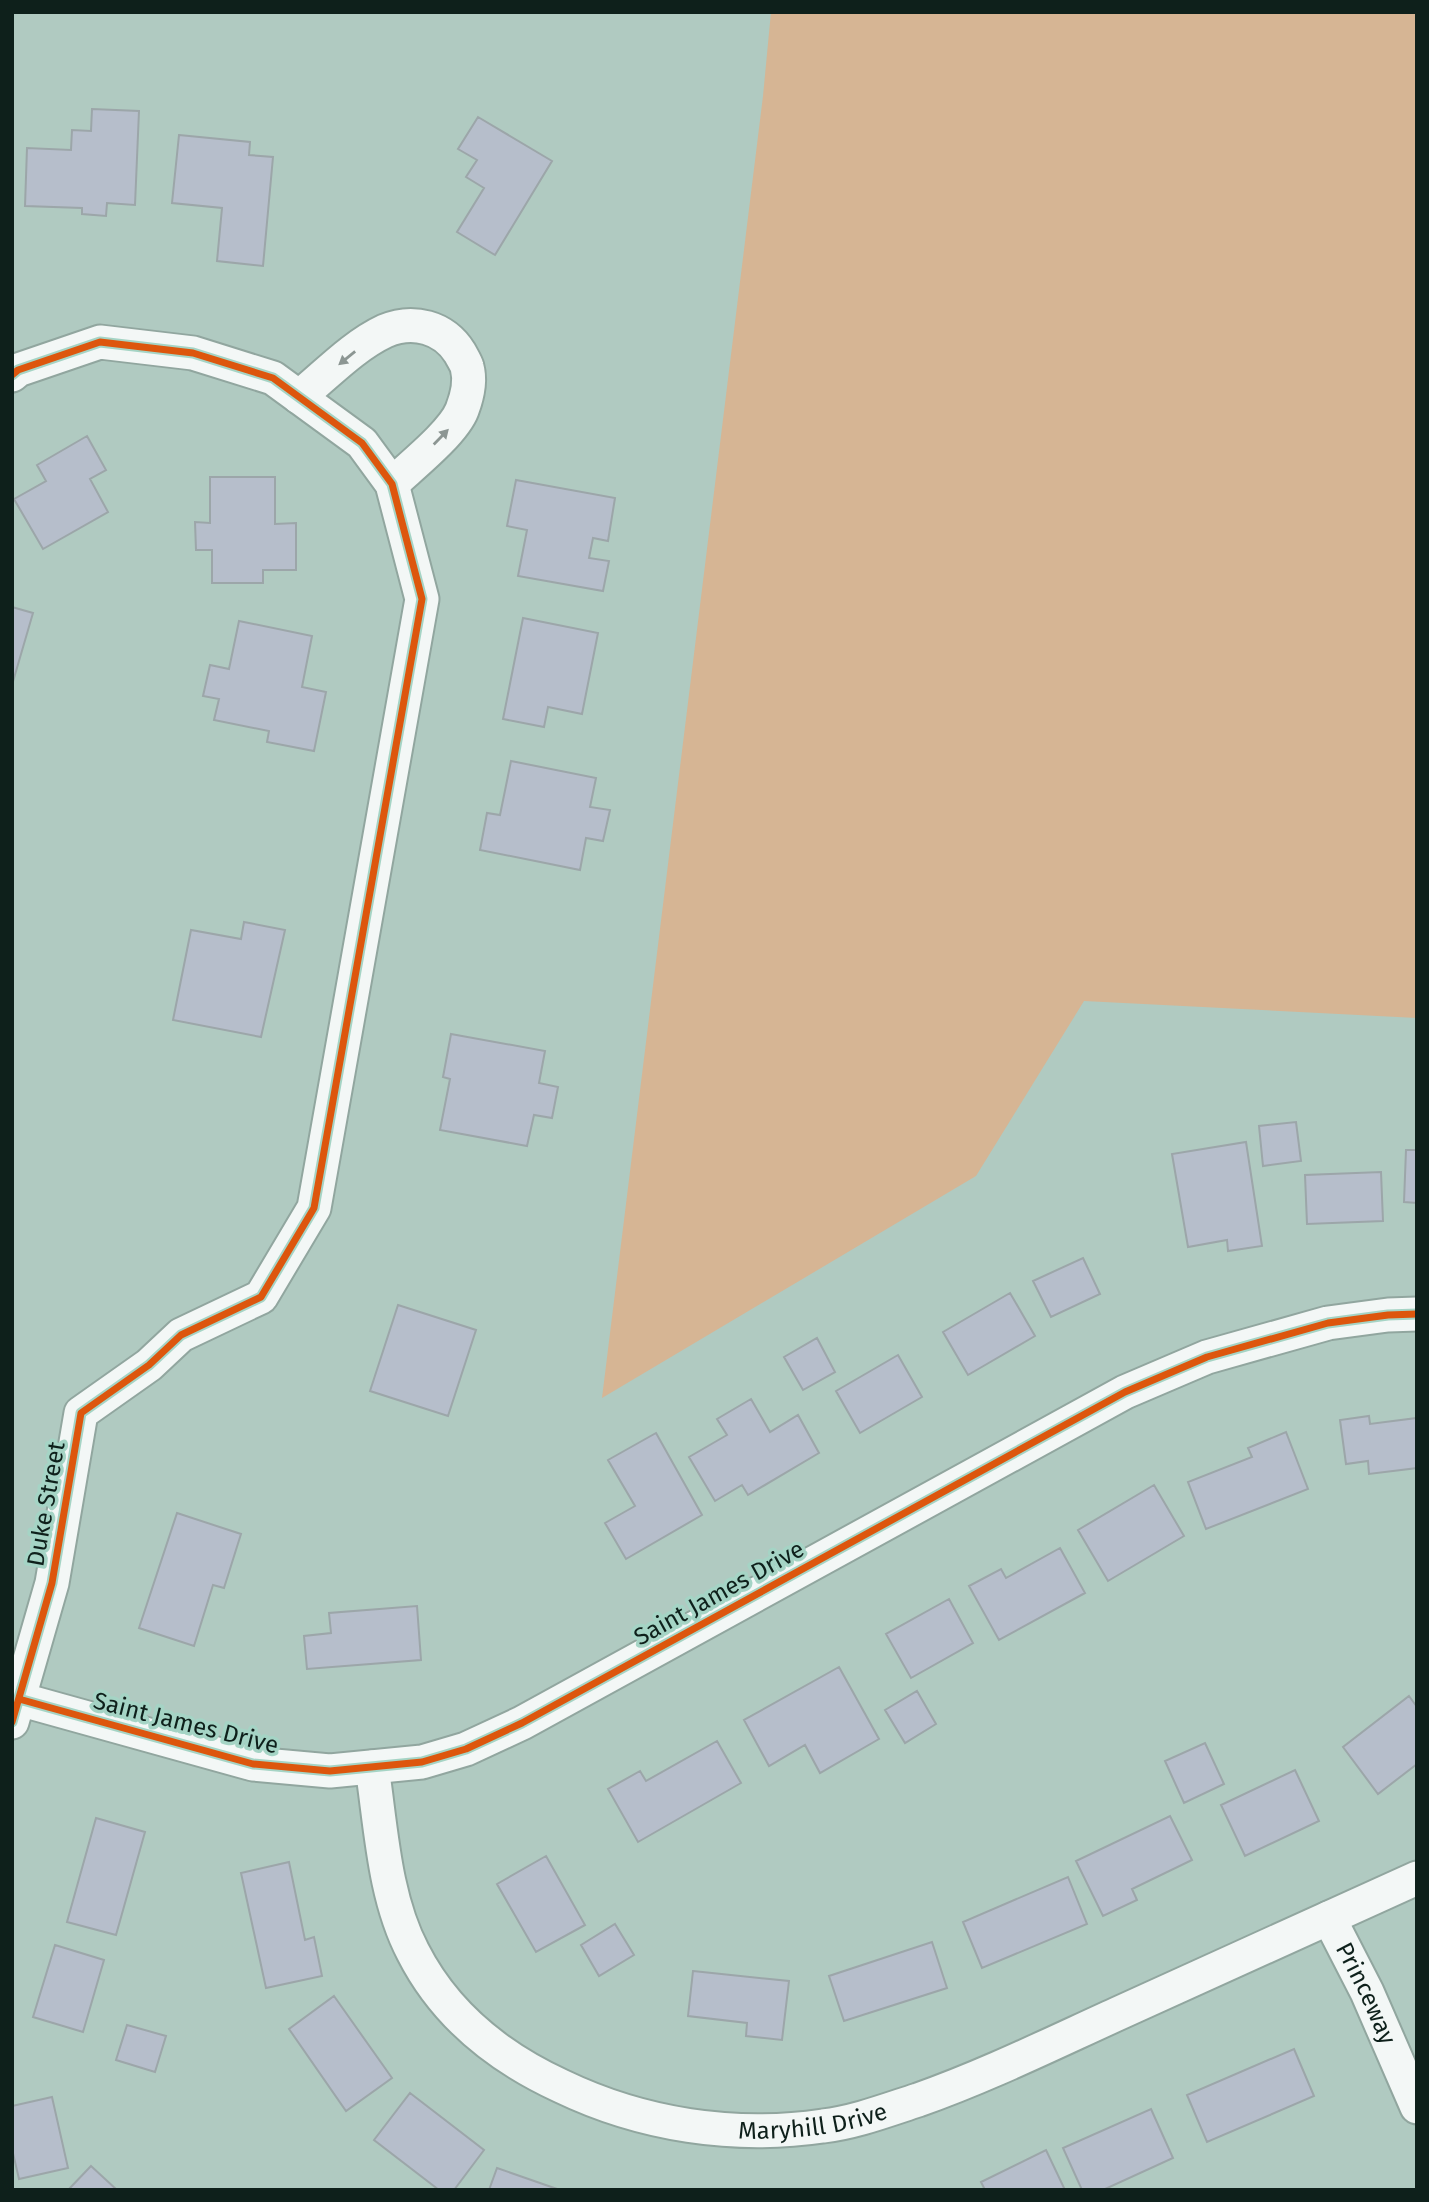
<svg xmlns="http://www.w3.org/2000/svg" width="1429" height="2202" font-family="'Fira Sans',sans-serif">
<rect width="100%" height="100%" fill="#b0cac1"/>
<path fill="#d6b594" d="M771,12H1417V1018L1084,1001L976,1176L602,1398L763,96Z"/>
<path fill="#b6becb" stroke="#9ca6a9" stroke-width="2" d="M92,109L139,111L135,205L107,203L106,216L82,214V208L25,206L27,148L71,150L72,130L91,131Z
M478,117L552,161L495,255L457,232L484,188L466,177L477,160L458,149Z
M179,135L250,142L249,155L273,157L263,266L217,261L222,208L172,203Z
M87,436L106,470L90,479L108,512L43,549L14,499L46,481L37,465Z
M210,477H275V524L296,523V570H263V583H212V550H196L195,522L210,523Z
M516,480L615,498L608,541L593,538L589,558L609,561L603,591L518,576L527,530L507,526Z
M12,607L33,613L12,685Z
M523,618L598,633L582,714L548,707L544,727L503,719Z
M239,621L312,636L302,687L326,692L314,751L267,742L269,731L214,720L219,699L203,696L210,665L229,669Z
M511,761L596,778L590,807L610,810L603,841L586,838L580,870L480,850L487,813L500,815Z
M244,922L285,930L261,1037L173,1020L191,930L241,939Z
M451,1034L545,1051L539,1083L558,1087L552,1118L534,1115L527,1146L440,1130L450,1079L443,1077Z
M1296,1122L1301,1161L1263,1166L1259,1126Z
M1246,1142L1262,1246L1228,1251L1227,1240L1188,1247L1172,1154Z
M1406,1150H1417V1203L1404,1202Z
M1381,1172L1383,1221L1307,1224L1305,1175Z
M1083,1258L1100,1294L1051,1317L1033,1281Z
M1010,1293L1035,1336L968,1375L943,1332Z
M398,1305L476,1330L448,1416L370,1391Z
M817,1338L835,1372L803,1390L784,1357Z
M898,1355L922,1397L860,1433L836,1391Z
M751,1399L770,1432L798,1415L819,1453L748,1495L742,1485L715,1501L689,1457L727,1435L717,1419Z
M1369,1416L1370,1424L1417,1418V1468L1369,1474L1368,1461L1346,1464L1340,1420Z
M1286,1432L1308,1489L1206,1529L1188,1482L1252,1457L1248,1448Z
M656,1433L702,1515L626,1559L605,1523L635,1506L608,1460Z
M1154,1485L1184,1536L1108,1581L1078,1530Z
M177,1513L241,1534L224,1588L213,1585L194,1646L139,1628Z
M1060,1548L1085,1593L999,1640L969,1586L1001,1569L1006,1578Z
M949,1599L973,1643L911,1678L886,1634Z
M417,1606L421,1660L307,1669L304,1636L331,1633L329,1613Z
M839,1667L879,1739L820,1773L805,1745L769,1766L744,1720Z
M917,1691L936,1724L905,1743L885,1710Z
M1409,1696L1417,1707V1764L1378,1794L1343,1747Z
M717,1741L741,1783L638,1842L608,1789L640,1771L646,1781Z
M1205,1743L1224,1784L1184,1803L1165,1761Z
M1295,1770L1319,1821L1245,1856L1221,1805Z
M1170,1816L1192,1860L1132,1889L1137,1900L1103,1916L1076,1861Z
M96,1818L145,1832L116,1935L67,1922Z
M546,1856L585,1925L536,1952L497,1884Z
M289,1862L305,1940L314,1937L322,1976L266,1988L241,1873Z
M1068,1877L1087,1924L982,1968L963,1922Z
M615,1924L634,1955L599,1976L581,1945Z
M932,1942L947,1988L844,2021L829,1976Z
M55,1945L104,1960L83,2032L33,2017Z
M693,1971L789,1981L782,2040L746,2036L747,2023L688,2016Z
M334,1996L392,2078L346,2111L289,2029Z
M127,2025L166,2036L155,2072L116,2060Z
M1294,2049L1314,2096L1207,2142L1187,2095Z
M410,2093L484,2150L454,2190H439L374,2140Z
M52,2097L68,2168L19,2179L12,2149V2106Z
M1151,2109L1173,2158L1103,2190H1082L1063,2148Z
M1046,2150L1065,2190H985L981,2182Z
M91,2166L117,2190H68Z
M497,2168L560,2190H489Z"/>
<g fill="none" stroke-linecap="round" stroke-linejoin="round">
<defs>
<g id="minor">
<path d="M12,375L18,370L100,342L193,353L273,378L362,443L392,484L422,599L314,1208L261,1297L181,1335L149,1365L81,1413L52,1583L12,1722"/>
<path d="M299,397C326,375 353,346 385,331C413,319 444,327 460,353C462,357 466,363 467,367C471,381 467,397 462,410C453,433 411,466 392,484"/>
<path d="M19,1699L253,1764L330,1771L422,1762L466,1749L522,1723L1125,1392L1207,1357L1328,1323L1388,1315L1417,1314"/>
<path id="s1" d="M372,1767C381,1827 384,1897 413,1952C445,2015 498,2057 561,2086C642,2125 734,2139 823,2126C856,2122 887,2110 918,2100C986,2076 1051,2044 1117,2014C1217,1969 1317,1924 1417,1878"/>
<path id="s2" d="M1329,1918L1367,1992L1417,2107"/>
</g>
</defs>
<use href="#minor" stroke="#91a69f" stroke-width="37"/>
<use href="#minor" stroke="#f3f7f6" stroke-width="33"/>
<defs>
<path id="cycleway" d="M12,375L18,370L100,342L193,353L273,378L362,443L392,484L422,599L314,1208L261,1297L181,1335L149,1365L81,1413L52,1583L12,1722
M19,1699L253,1764L330,1771L422,1762L466,1749L522,1723L1125,1392L1207,1357L1328,1323L1388,1315L1417,1314"/>
</defs>
<use href="#cycleway" stroke="#a5d4c5" stroke-width="11"/>
<use href="#cycleway" stroke="#dd560d" stroke-width="7"/>
</g>
<defs><path id="oneway-solid" d="M-6-.8H1V-3.2L6.5 0L1 3.2V.8H-6Z" transform="scale(1.75)"/></defs>
<g fill="#8c9693">
<use href="#oneway-solid" transform="translate(347 358) rotate(141)"/>
<use href="#oneway-solid" transform="translate(441 437) rotate(-46)"/>
</g>
<g text-anchor="middle" dominant-baseline="central" stroke-width="7" stroke-linejoin="round" paint-order="stroke">
<g font-size="24" fill="#0e201b" stroke="#a5d4c5">
<text transform="translate(46 1504) rotate(-80)">Duke Street</text>
<text transform="translate(719 1593) rotate(-29)">Saint James Drive</text>
<text transform="translate(186 1723) rotate(14)">Saint James Drive</text>
<text stroke="none"><textPath href="#s2" startOffset="84">Princeway</textPath></text>
<text stroke="none"><textPath href="#s1" startOffset="653">Maryhill Drive</textPath></text>
</g>
</g>
<rect width="1429" height="2202" fill="none" stroke="#0e201b" stroke-width="28"/>
</svg>
